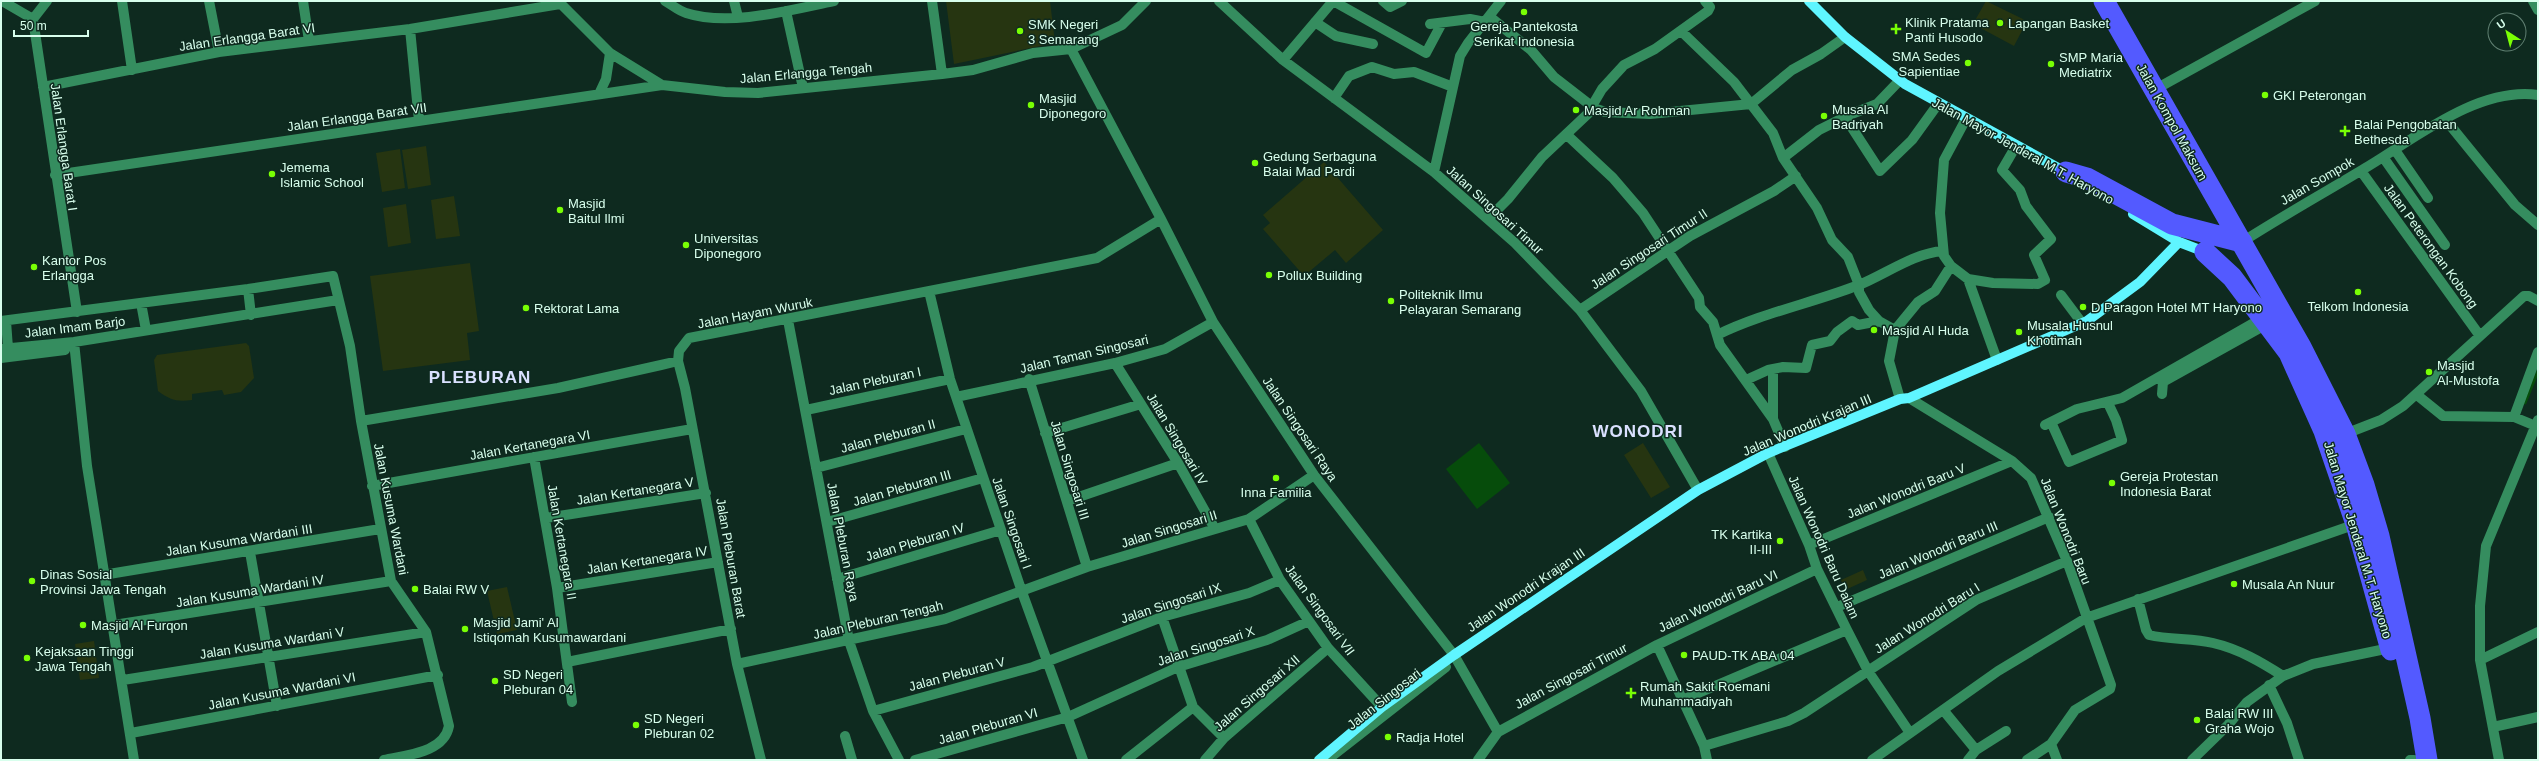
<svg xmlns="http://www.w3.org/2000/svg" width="2539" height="761" font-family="Helvetica,sans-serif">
<rect width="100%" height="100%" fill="#0e2a1f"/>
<path fill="#263511" d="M946,1H1050L1055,43L954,64Z
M1986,1L2027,21L2014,46L1973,24Z
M426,146L431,185L408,189L402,150Z
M400,149L405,188L382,192L376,153Z
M1324,162L1383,230L1346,263L1335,250L1304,276L1263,229L1270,223L1263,215Z
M454,196L460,236L436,239L431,200Z
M406,204L411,243L388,247L383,208Z
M470,263L479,331L467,333L470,360L383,371L370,276Z
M246,343L249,346L254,378L241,392L224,395L222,390L192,394V400C177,402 170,400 158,391L154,360L157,355Z
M1643,443L1670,487L1651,498L1624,455Z
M1863,570L1867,580L1845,590L1841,580Z
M507,587L517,630L497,634L487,591Z
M94,641L99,678L80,680L75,644Z"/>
<path fill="#064c0b" d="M1479,443L1510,483L1477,509L1446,469Z"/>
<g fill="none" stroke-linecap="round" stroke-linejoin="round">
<path stroke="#064c0b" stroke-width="3" d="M2525,403L2538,371"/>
<path stroke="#358d5f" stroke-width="10" d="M2,1L33,19L77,312
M122,1L132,70
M209,1L219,52
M303,1L309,41
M558,1L610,53L662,85L725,92L758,93L942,74
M665,1C672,5 679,11 686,13C729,27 790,10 834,1
M734,1L738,17
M932,1L942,74L973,70L1033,53L1071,49L1122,25L1146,1
M1219,1L1283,60L1434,172L1515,243L1580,310L1641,391L1698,490
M1333,1L1426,53L1442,23
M1383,1L1390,7L1402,1
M2533,1L2538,10
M786,11L803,88
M1490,17L1531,50L1554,77L1594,108
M33,19L47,1
M1315,22L1336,36L1373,44
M1430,24L1470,19L1485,22
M410,29L419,121
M1682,32L1734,82L1773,133L1783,158L1817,208L1832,240L1848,257L1859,285V292L1869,310L1879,321
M1071,49L1161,219L1213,322L1314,475L1454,655L1498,732L1478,760
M1283,60L1333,1
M43,87L219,52L410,29L560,4
M2154,90L2315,1
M599,94L606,79L610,53
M1334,98L1349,76L1372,67L1394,74L1414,72L1453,87
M1592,106L1602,89L1624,65L1655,49L1708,11L1710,7L1705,1
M1845,117L1880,171L1912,140L1938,104
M1966,119L1944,160L1940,213L1944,256L1951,266L1968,279L1993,283L2038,284L2045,280L2034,255L2051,239L2026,206L2020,190L2002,170L2016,146
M2445,119L2515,205L2538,225
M1567,135L1613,178L1643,213L1699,298L1700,307L1713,322L1720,345L1773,419L1785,447
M2395,150L2428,198
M2383,157L2445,245
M1783,158L1819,130L1849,115L1877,104L1900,80
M2361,171L2480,336
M1434,172L1460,56L1468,43L1501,1
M55,175L662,85
M1488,219L1508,199L1542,157L1594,108L1605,112L1650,114L1751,104L1792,70L1821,54L1845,37
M2242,242C2281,217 2322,194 2362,170C2412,141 2477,86 2538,95
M1968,279L1997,360
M248,289L251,315
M929,291L950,379L1022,592L1083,760
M2061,295L2082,323
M141,303L146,330
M1580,310L1690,236L1774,191L1796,176
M788,320L849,641L873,711L899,760
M1,321L248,289L333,276L350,346L361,421L558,388L661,365L678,361L679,351L689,338L1097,258L1161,219
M6,321L8,348
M1717,335C1762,313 1812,303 1859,285C1886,274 1914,253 1943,251
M74,342L87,466L134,760
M1,349L74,342L338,300
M1,358L65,350L64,343
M678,361L685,388L737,664L761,760
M1115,363L1178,463L1215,529
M1029,379L1087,567
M1746,380L1768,370L1783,367L1806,368L1812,345L1830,341L1837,332L1852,321L1858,325L1879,321L1895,330
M2162,394L2163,382L2269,323
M2417,395L2443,416L2514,417L2538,427
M956,397L1115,363L1165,349L1213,322
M1909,398L2012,461L2031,478L2067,561L2111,685L2110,689L2075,710L2051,744L2027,760
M1900,399L1889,361L1895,330L1918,302L1935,291L1951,266
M806,410L950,379
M2514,417L2538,352
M1773,419V369
M361,421L391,581L426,632L449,726C444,753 406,755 384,760
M2051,422L2069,462L2122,440L2116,420L2108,403
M2045,425L2077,409L2122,398L2264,317
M1045,433L1141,404
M2345,434L2381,420L2403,406L2524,296H2529L2538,301
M1768,453L1809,545L1817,569L1847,630L1868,671L1910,733
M534,457L557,588L572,702
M816,468L966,429
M372,486L692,429
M1067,501L1178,463
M546,518L706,493
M1249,519L1280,580L1328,648L1382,707
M827,522L983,478
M1809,545L2012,461
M250,552L277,706
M103,575L380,529
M837,579L1001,530
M557,588L718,562
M2138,599L2146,630L2149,635C2170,640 2193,638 2213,643C2239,649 2261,662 2283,676
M1837,607L2049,517
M1162,617L1193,707L1224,738
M114,625L391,581
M2480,660L2538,632
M567,662L731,629
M737,664L945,619L1087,567L1249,519L1314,475
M123,680L426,632
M2269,685L2287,723L2299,760
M1682,700L1847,630
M873,711L1033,667L1162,617L1249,593L1280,580
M1944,711L1976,750
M2493,727L2538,717
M1498,732L1657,645
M131,733L438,675
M845,736L852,760
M2051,744L2057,760
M1704,746L1788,721L1804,713L1976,600L2067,561
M915,760L1068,717L1178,667L1267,640L1309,621
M1126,760L1193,707
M1205,760L1224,738L1328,648
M1327,760L1446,667
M1707,760L1704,746L1657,645L1817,569
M1872,760L1998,671L2086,618L2359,523
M1968,760L1976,750L2006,731
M2192,760L2228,725L2247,702L2283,676L2313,664L2390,648
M2410,760H2414
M2499,760L2480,660V606L2486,546L2538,420"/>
<path stroke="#5ff5ff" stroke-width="10" d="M1809,1L1845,37L1905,84L2069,174
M2133,214L2179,242L2205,252
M1319,760L1382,707L1454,655L1698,490L1768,453L1900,399L1909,398L2087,321L2140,282L2179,242"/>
<path stroke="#535aff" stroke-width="21" d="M2104,1L2301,347L2345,434L2364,485L2379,536L2420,718L2427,760
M2066,172L2087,178L2172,224L2242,242
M2205,252L2232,277L2289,353L2324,431L2356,524L2391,650"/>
</g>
<g fill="#79ff04" stroke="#0e2a1f" stroke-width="1.5">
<circle cx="1524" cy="12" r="4"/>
<circle cx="2000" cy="23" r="4"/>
<path d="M1894 23h4v4h4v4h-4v4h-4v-4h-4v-4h4z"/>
<circle cx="1020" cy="31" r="4"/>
<circle cx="1968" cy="63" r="4"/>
<circle cx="2051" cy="64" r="4"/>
<circle cx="2265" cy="95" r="4"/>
<circle cx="1031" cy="105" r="4"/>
<circle cx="1576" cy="110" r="4"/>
<circle cx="1824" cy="116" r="4"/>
<path d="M2343 125h4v4h4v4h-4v4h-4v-4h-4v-4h4z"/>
<circle cx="1255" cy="163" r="4"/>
<circle cx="272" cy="174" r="4"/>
<circle cx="560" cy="210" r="4"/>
<circle cx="686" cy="245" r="4"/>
<circle cx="34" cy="267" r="4"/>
<circle cx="1269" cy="275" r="4"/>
<circle cx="2358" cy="292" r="4"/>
<circle cx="1391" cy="301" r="4"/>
<circle cx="2083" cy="307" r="4"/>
<circle cx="526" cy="308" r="4"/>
<circle cx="1874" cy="330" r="4"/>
<circle cx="2019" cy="332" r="4"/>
<circle cx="2429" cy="372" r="4"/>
<circle cx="1276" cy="478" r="4"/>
<circle cx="2112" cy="483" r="4"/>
<circle cx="1780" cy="541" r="4"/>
<circle cx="32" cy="581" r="4"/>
<circle cx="2234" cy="584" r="4"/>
<circle cx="415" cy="589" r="4"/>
<circle cx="83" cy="625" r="4"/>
<circle cx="465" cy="629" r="4"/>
<circle cx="1684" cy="655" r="4"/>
<circle cx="27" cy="658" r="4"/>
<circle cx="495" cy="681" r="4"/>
<path d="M1629 687h4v4h4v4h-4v4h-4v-4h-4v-4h4z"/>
<circle cx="2197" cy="720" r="4"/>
<circle cx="636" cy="725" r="4"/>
<circle cx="1388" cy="737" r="4"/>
</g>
<g text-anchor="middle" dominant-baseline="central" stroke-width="3" stroke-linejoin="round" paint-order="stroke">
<g font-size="13" fill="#d8ffed" stroke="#0e2a1f" text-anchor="start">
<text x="1905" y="22">Klinik Pratama<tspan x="1905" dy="15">Panti Husodo</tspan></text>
<text x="2008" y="23">Lapangan Basket</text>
<text x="1028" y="24">SMK Negeri<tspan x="1028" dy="15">3 Semarang</tspan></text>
<text x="1524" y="26" text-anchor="middle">Gereja Pantekosta<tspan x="1524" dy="15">Serikat Indonesia</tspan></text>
<text x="1960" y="56" text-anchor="end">SMA Sedes<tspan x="1960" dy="15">Sapientiae</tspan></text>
<text x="2059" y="57">SMP Maria<tspan x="2059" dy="15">Mediatrix</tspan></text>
<text x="2273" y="95">GKI Peterongan</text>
<text x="1039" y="98">Masjid<tspan x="1039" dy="15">Diponegoro</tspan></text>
<text x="1832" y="109">Musala Al<tspan x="1832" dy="15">Badriyah</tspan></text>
<text x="1584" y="110">Masjid Ar Rohman</text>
<text x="2354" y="124">Balai Pengobatan<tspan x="2354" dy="15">Bethesda</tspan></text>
<text x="1263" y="156">Gedung Serbaguna<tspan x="1263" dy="15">Balai Mad Pardi</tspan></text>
<text x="280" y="167">Jemema<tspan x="280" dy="15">Islamic School</tspan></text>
<text x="568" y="203">Masjid<tspan x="568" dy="15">Baitul Ilmi</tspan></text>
<text x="694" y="238">Universitas<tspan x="694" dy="15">Diponegoro</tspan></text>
<text x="42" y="260">Kantor Pos<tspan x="42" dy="15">Erlangga</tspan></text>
<text x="1277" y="275">Pollux Building</text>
<text x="1399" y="294">Politeknik Ilmu<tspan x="1399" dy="15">Pelayaran Semarang</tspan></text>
<text x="2358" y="306" text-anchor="middle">Telkom Indonesia</text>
<text x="2091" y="307">D Paragon Hotel MT Haryono</text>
<text x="534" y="308">Rektorat Lama</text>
<text x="2027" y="325">Musala Husnul<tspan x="2027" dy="15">Khotimah</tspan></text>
<text x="1882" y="330">Masjid Al Huda</text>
<text x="2437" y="365">Masjid<tspan x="2437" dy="15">Al-Mustofa</tspan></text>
<text x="2120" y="476">Gereja Protestan<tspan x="2120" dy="15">Indonesia Barat</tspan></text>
<text x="1276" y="492" text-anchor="middle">Inna Familia</text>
<text x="1772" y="534" text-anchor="end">TK Kartika<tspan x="1772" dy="15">II-III</tspan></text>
<text x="40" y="574">Dinas Sosial<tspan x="40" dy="15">Provinsi Jawa Tengah</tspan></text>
<text x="2242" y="584">Musala An Nuur</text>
<text x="423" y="589">Balai RW V</text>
<text x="473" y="622">Masjid Jami' Al<tspan x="473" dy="15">Istiqomah Kusumawardani</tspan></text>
<text x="91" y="625">Masjid Al Furqon</text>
<text x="35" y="651">Kejaksaan Tinggi<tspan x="35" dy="15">Jawa Tengah</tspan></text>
<text x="1692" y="655">PAUD-TK ABA 04</text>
<text x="503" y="674">SD Negeri<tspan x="503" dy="15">Pleburan 04</tspan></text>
<text x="1640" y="686">Rumah Sakit Roemani<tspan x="1640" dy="15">Muhammadiyah</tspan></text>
<text x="2205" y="713">Balai RW III<tspan x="2205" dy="15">Graha Wojo</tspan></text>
<text x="644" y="718">SD Negeri<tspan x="644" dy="15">Pleburan 02</tspan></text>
<text x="1396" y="737">Radja Hotel</text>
</g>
<g font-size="13" fill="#d8ffed" stroke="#0e2a1f">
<text transform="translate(247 37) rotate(-8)">Jalan Erlangga Barat VI</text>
<text transform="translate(806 73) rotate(-5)">Jalan Erlangga Tengah</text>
<text transform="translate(357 117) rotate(-8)">Jalan Erlangga Barat VII</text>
<text transform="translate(2172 122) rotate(61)">Jalan Kompol Maksum</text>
<text transform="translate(64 147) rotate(82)">Jalan Erlangga Barat I</text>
<text transform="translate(2023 151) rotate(29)">Jalan Mayor Jenderal M.T. Haryono</text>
<text transform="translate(2317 181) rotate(-30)">Jalan Sompok</text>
<text transform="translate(1495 210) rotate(42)">Jalan Singosari Timur</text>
<text transform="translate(2431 246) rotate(54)">Jalan Peterongan Kobong</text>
<text transform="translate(1649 249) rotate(-33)">Jalan Singosari Timur II</text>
<text transform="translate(755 313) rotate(-11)">Jalan Hayam Wuruk</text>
<text transform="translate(75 327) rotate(-7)">Jalan Imam Barjo</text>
<text transform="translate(1084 354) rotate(-13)">Jalan Taman Singosari</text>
<text transform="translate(875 381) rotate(-12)">Jalan Pleburan I</text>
<text transform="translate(1807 425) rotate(-23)">Jalan Wonodri Krajan III</text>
<text transform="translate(1300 429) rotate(56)">Jalan Singosari Raya</text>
<text transform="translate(888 436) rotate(-15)">Jalan Pleburan II</text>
<text transform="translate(1177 439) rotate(59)">Jalan Singosari IV</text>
<text transform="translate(530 445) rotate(-10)">Jalan Kertanegara VI</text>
<text transform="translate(1070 470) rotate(73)">Jalan Singosari III</text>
<text transform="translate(902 488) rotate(-16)">Jalan Pleburan III</text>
<text transform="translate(635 491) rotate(-9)">Jalan Kertanegara V</text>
<text transform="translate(1906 491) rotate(-22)">Jalan Wonodri Baru V</text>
<text transform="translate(391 509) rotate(79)">Jalan Kusuma Wardani</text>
<text transform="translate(1012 523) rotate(71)">Jalan Singosari I</text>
<text transform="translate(1169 529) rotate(-17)">Jalan Singosari II</text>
<text transform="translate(2066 531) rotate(68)">Jalan Wonodri Baru</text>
<text transform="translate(239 540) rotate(-9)">Jalan Kusuma Wardani III</text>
<text transform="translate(2358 540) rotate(73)">Jalan Mayor Jenderal M.T. Haryono</text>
<text transform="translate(562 542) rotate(80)">Jalan Kertanegara II</text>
<text transform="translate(843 542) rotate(79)">Jalan Pleburan Raya</text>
<text transform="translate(915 542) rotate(-17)">Jalan Pleburan IV</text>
<text transform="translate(1824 547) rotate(66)">Jalan Wonodri Baru Dalam</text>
<text transform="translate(1938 550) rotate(-23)">Jalan Wonodri Baru III</text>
<text transform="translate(731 558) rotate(80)">Jalan Pleburan Barat</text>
<text transform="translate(647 560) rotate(-9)">Jalan Kertanegara IV</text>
<text transform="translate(1526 590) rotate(-34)">Jalan Wonodri Krajan III</text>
<text transform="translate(250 591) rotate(-9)">Jalan Kusuma Wardani IV</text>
<text transform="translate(1718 601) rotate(-25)">Jalan Wonodri Baru VI</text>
<text transform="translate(1171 603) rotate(-18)">Jalan Singosari IX</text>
<text transform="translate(1320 610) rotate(54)">Jalan Singosari VII</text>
<text transform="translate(1927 618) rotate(-32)">Jalan Wonodri Baru I</text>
<text transform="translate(878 620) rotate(-13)">Jalan Pleburan Tengah</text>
<text transform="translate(272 643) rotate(-9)">Jalan Kusuma Wardani V</text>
<text transform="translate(1206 646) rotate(-18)">Jalan Singosari X</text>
<text transform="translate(957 674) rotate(-15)">Jalan Pleburan V</text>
<text transform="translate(1571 676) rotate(-28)">Jalan Singosari Timur</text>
<text transform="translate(282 691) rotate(-11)">Jalan Kusuma Wardani VI</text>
<text transform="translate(1257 693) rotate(-41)">Jalan Singosari XII</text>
<text transform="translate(1384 699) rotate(-38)">Jalan Singosari</text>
<text transform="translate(988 726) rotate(-16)">Jalan Pleburan VI</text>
</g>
<g font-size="17" font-weight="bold" letter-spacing="1" fill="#dae1ff" stroke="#0e2a1f">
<text x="480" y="377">PLEBURAN</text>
<text x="1638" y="431">WONODRI</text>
</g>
</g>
<rect width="2539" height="761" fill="none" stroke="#d8ffed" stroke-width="4"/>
<g transform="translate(2507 32) rotate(324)"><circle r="19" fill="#0e2a1f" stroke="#5f7f71"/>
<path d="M0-3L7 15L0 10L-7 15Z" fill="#79ff04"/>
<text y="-6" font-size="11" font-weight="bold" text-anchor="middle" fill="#d8ffed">U</text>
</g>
<path d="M14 30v6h74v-6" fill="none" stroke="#d8ffed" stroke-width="2"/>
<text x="20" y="30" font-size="12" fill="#d8ffed" stroke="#0e2a1f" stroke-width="3" paint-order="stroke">50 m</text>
</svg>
